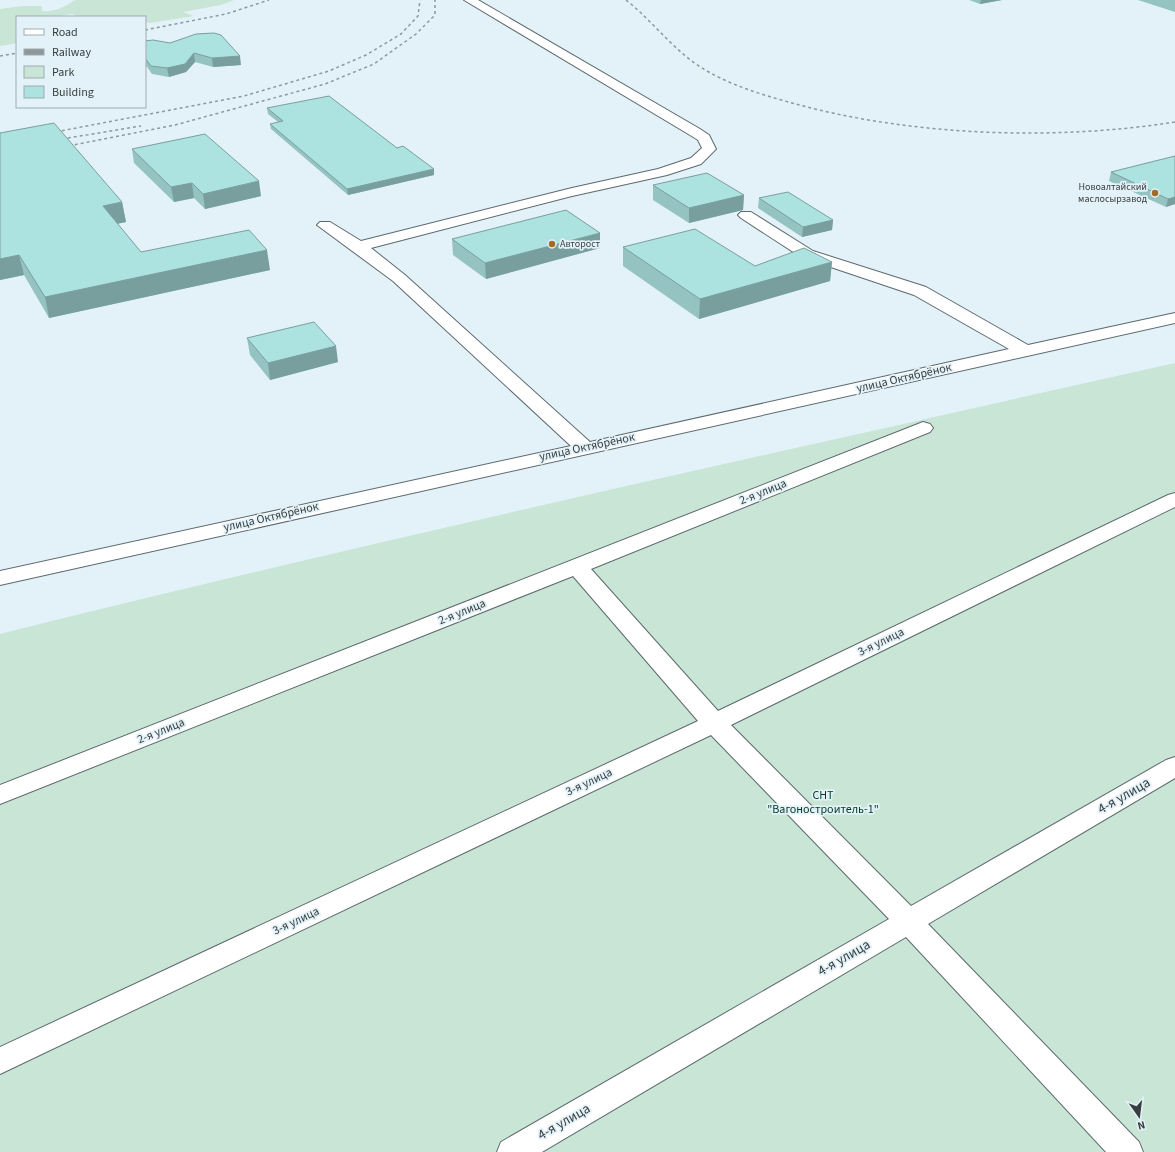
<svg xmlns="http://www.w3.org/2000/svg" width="1175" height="1152" font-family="'Source Sans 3',sans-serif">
<rect width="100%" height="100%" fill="#e3f2f8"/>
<path fill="#c8e5d6" d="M75,0H234L221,5L183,12L194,16L150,23L145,22V17H79L72,14L55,17H17V43L0,46V9L22,6H42V11C55,12 65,7 75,0Z
M1175,363V1152H0V634C390,537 783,451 1175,363Z"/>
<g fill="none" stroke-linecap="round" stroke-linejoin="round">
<defs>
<path id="minor" d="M464,0H478L700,129L709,135L716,149L701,164L667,175L572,196L371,248L405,275L590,442L1009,349L914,295L801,257L741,218L738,215L741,212H751L813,251L926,287L1028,345L1175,313V323L0,585V571L571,446L393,281L317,225L320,222H330L361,241L572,188L658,169L691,158L702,148L698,140L690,135Z
M923,422L930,424L933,428L930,432L591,569L718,711L1168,495L1175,493V507L731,725L911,906L1166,760L1175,757V778L928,924L1139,1142L1143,1152H1106L906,937L542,1152H497L501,1142L889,919L711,735L0,1074V1047L698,721L573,576L0,804V785Z"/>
</defs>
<use href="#minor" stroke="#5c696e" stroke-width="2"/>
<use href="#minor" fill="#fff" fill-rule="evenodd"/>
<path stroke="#8e989c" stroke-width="1.5" stroke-dasharray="3 3" stroke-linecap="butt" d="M626,0C654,22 675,53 707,71C733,86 763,95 792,103C910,136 1055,141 1175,122
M145,30L226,14L269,0
M0,56L17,53
M50,133L244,96L329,71L366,55L401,34L418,16L420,0
M56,140L141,126
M63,147L175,125L325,84L374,64L416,34L435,15V0"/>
</g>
<path fill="#94c3c2" d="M969,0H1002L980,4Z
M1138,0H1175V12Z
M145,41L241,65L213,67L195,62L186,72L169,77L152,74L145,64Z
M267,108L397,148L434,169V175L348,195L271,129L270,124L278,122L268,114Z
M0,133L122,202L126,222L117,224L141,252L270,270L49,318L24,275L0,280Z
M132,149L261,196L205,209L194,198L174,202L134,163Z
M1175,156V204L1166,207L1109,181L1111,172Z
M653,185L744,195L743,210L689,223L653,200Z
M759,198L833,220L832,230L802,237L758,208Z
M452,239L600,248L486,279L453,255Z
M623,247L755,266L832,262L830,281L699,319L623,266Z
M247,338L338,362L270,380L250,355Z"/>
<path fill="#789f9e" d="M981,0H1002L980,4Z
M194,53L195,62L186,72L169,77L167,68Z
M240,56L241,65L213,67L212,58Z
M434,169V175L348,195L347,189Z
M259,181L261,196L205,209L203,194Z
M192,183L194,198L174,202L171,187Z
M744,195L743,210L689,223V208Z
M1175,197V204L1166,207L1168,199Z
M122,202L126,222L106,226L103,206Z
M833,220L832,230L802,237L803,227Z
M600,233V248L486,279L485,263Z
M267,250L270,270L49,318L45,297Z
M19,255L24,275L0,280V259Z
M832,262L830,281L699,319L700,299Z
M336,346L338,362L270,380L268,363Z"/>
<path fill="#ace3e1" stroke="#789f9e" d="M214,33L221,35L240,56L212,58L194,53L185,64L167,68L151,66L145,58V41L153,40L170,43L196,34Z
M329,96L397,148L403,146L434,169L347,189L270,124L283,121L267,108Z
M54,123L122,202L103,206L141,252L249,230L267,250L45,297L19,255L0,259V133Z
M205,134L259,181L203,194L192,183L171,187L132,149Z
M1175,156V197L1168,199L1111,172Z
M707,173L744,195L689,208L653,185Z
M788,192L833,220L803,227L759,198Z
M566,210L600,233L485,263L452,239Z
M695,229L755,266L804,248L832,262L700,299L623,247Z
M314,322L336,346L268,363L247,338Z"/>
<g fill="#a26927" stroke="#e3f2f8" stroke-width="1.5">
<circle cx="1155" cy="193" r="4"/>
<circle cx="552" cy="244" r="4"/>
</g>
<g text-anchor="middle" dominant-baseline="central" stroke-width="3.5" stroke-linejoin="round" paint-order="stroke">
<g font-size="10" fill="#383e40" stroke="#e3f2f8" text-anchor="end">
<text x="1147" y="187">Новоалтайский<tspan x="1147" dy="12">маслосырзавод</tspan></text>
<text x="560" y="244" text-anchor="start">Авторост</text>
</g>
<g font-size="12" fill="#383e40" stroke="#e3f2f8">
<text transform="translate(904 378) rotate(-13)">улица Октябрёнок</text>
<text transform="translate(587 447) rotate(-12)">улица Октябрёнок</text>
<text transform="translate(763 492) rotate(-22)">2-я улица</text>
<text transform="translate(271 517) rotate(-13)">улица Октябрёнок</text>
<text transform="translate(462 612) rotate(-22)">2-я улица</text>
<text transform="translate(881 642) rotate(-26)">3-я улица</text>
<text transform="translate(161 731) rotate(-22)">2-я улица</text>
<text transform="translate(589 782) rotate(-25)">3-я улица</text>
<text transform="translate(296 921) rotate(-25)">3-я улица</text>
</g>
<g font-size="12" fill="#003a24" stroke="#e3f2f8">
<text x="823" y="795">СНТ<tspan x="823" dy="14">"Вагоностроитель-1"</tspan></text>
</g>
<g font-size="14" fill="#383e40" stroke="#e3f2f8">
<text transform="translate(1124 796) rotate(-30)">4-я улица</text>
<text transform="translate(844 958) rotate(-30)">4-я улица</text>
<text transform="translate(564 1122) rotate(-30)">4-я улица</text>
</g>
</g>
<rect x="16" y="16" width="130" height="92" fill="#e3f2f8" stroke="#9faaae"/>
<rect x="24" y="29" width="20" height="6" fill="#ffffff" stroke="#9faaae"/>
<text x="52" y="36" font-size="12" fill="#383e40">Road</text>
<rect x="24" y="49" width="20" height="6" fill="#8e989c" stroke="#9faaae"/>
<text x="52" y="56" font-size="12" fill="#383e40">Railway</text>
<rect x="24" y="66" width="20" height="12" fill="#c8e5d6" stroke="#9faaae"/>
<text x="52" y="76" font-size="12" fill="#383e40">Park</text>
<rect x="24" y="86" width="20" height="12" fill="#ace3e1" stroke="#9faaae"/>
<text x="52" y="96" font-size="12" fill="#383e40">Building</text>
<g transform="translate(1139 1116) rotate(166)" stroke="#e3f2f8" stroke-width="3" paint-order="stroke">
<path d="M0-3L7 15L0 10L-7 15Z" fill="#383e40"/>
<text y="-6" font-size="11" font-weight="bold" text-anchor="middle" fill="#383e40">N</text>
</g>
</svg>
